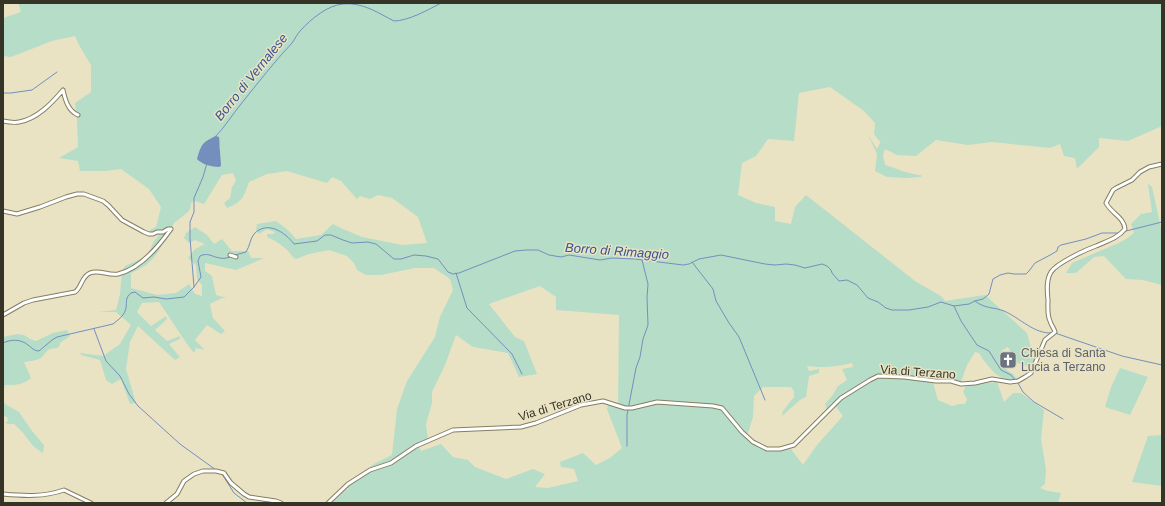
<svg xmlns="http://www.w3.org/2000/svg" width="1165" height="506" font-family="Arial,sans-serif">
<rect width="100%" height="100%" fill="#e9e3c4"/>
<path fill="#b6ddc7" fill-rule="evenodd" d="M18,3H1162V126L1128,141L1099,138V147L1077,169L1075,158L1064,156L1060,144L1050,148L992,142L968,145L936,140L916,156L897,155L885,149L883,155L885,165C895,168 911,175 921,175V177L906,178L887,177L875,171L877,154L868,135L877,149L880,143H881L874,134L875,123L864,111L830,87L799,93L794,141L768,139L756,156L742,163L738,195L756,203L775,207V221L791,224L795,207L806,195L915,281L941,296L945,301L985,295L1027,333L1032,351L1036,353L1032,365L1027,366L1017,363L1008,347L1001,351L1003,356L1001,358L1007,370L1013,374L1017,379C1013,379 1007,380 1004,379C994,375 984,361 979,353L975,352L967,365L961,382L941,377L932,379L938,400L952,406L960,404H965L967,399L963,392L966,385L997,382L1004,402L1013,393H1021L1044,410L1041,439L1046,469L1045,484L1040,488L1048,491L1061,493L1058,503H331L347,489L349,490L347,487L363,477L366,470L374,464L392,455L397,409L407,381L435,337L440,317L453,290L450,279L434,268H415L381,275H366L357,270L354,263L347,256L329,250L309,254L296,259C291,257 291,253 287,250C282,245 274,240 267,237V234H273L275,232L267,229L259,234L256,230L257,224L276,221L288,230L296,239L321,235L333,224L343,229L362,237L402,245L427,243L418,217L392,198L378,195L370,199L360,196L357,199L341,181L332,177L327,183L287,171L267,174L249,182C244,196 243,202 227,208L224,203L230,198L232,187L236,181L233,173L222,175L204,204L195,201L191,203L190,209L188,212L174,223L171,229L163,232C166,244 155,258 146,265C141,268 136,271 131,273V288L157,295L176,293L189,284L195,294L202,296V285L197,279L196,265L188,258L195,249L205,244L195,240L189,243L184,238L186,233L195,227L207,235L214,244L222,239L232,251H248L251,258H264L236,270L205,263V271L212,276L216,295L227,298H222L210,304L213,318L225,331L221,334L207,325L195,340L205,350L196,348L194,353L187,344L159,302L142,303L137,312L151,326L166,316L167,319L155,330L167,341L180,336V339L169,344L180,357L175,360L138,326L130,342L126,369L136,403L130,404L121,379L112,384L106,380L100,360L81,355L80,353L103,356L120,344L131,325L116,312H98L116,310L120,294L122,271L125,266L147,256L154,241L159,235H148L150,230L156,227L161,207L149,189L121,169L106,171H80L78,161L59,158L78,147L77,119L75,103L91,92V65L80,47L75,36L52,41L11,57L3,56V18L21,12ZM540,286L556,297V310L619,315L618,407L609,402L607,409L622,448L610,458L596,465L583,453L560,462L561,467L574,469L578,481L548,488L535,487L545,474L533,469L506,479L475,467L468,460L453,457L441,444L421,451L417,444L428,440L426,424L432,403V392L445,365L456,335L473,347L508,353L519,377L537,374L524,341L515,337L489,304ZM852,363L853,367L842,369L847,380L838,386L832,396L825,404L827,410L831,403L836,407L843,416L817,445L803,465L791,449C770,450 764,450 747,436L753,417L754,396L763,387H791L794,391V397L783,411L782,416L800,400L806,397L809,376L819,373V369L809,371L807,366C825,368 835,367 852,363Z
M1148,184L1152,187L1161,228H1162V285L1143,280L1126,279L1104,256L1094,257L1076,273H1066L1072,263L1123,241L1134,233L1131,224L1141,214L1152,212Z
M67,330L70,336L60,343L59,347C56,349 53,348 50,349C46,351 45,354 43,356C39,361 30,361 24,362L31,378C24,385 14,385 5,385L3,393V337L17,334L24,335L30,339L36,341L53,333Z
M1120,368L1148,377L1130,415L1105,407L1111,387Z
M3,398L5,404L19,412L32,431L44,445L43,453C34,448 30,442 24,434C21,430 17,427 14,424H10L5,423L8,421L7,417L3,416Z
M1162,435V486L1132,482L1148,436Z"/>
<path fill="#748fbd" d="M216,136L219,137C220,142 219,147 220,151C220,156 221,161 221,166L219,167C212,167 201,164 197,159C201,145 202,142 216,136Z"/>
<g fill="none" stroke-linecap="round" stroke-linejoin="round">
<path stroke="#748fbd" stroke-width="1" d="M3,93H11L32,90L57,72
M215,137C225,127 232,115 241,104C258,83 274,62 292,43C295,39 297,34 301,30C311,19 328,5 343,4C363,2 378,13 394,21C408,21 428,10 441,3
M1126,231L1162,222
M235,255L246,252C250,246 250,239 254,234C267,220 285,232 294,244L317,241L325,235H331L343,240L352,243L368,242L376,244L394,259H401L414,255L426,256L438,259L448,272L453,274L459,273L515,251L526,250H538L549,255L561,257L569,255L600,260L612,258L635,259L683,265L689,264L699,259L721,255L765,264L775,265L786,264L795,265L805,268L822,264L827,266L831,270L832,273L839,281L847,280L857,285L868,298L878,302L886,308L892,310H909L928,307L941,302L954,306L969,304L975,301L983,299L989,294L993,279L1000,275L1008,273L1014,274H1026L1029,271L1035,263L1052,254L1057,251L1058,247L1061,245L1086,239L1102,233H1119
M692,262L713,289L716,301L729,323L739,337L765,400
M456,273L467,308L512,354L522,374
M194,287L190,238V222L194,212V198L203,177L207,163
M975,301C985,309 994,307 1004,311C1020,318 1034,334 1052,333
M954,306L961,321L977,345L989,351L1001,370L1011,375L1015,380
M94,329L106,361L120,376L129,394L138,406L180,444L216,470
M1055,333L1122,356L1162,365
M3,343C11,339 21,339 28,345C32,348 34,351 39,351L52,340L57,337L113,324C118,320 125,315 126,308C127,301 125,298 131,293L135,292L143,298L154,297L166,299L184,297L194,287L201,277L198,261L200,256C208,252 212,257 220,258C223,259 227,258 230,257
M1018,383L1023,392L1034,402L1063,419
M627,446V415L636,368L640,357L643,339L648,325L647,297L648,284L642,260
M222,474L234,493L247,503"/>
<defs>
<path id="minor" d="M3,121C8,122 14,123 19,122C37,119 52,103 63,90C65,99 68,111 78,115
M3,211L17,214L40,207L66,197L77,194H84L103,201L108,205L122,220L144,232L149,234H153L157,232H163L168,229H171
M230,255L236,257
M3,315L24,303L33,300L75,292C82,287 81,277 90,273C99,269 108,276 118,274C140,269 159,246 171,229
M3,494C24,496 44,497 64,490L91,503
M166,503L177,494L184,481L194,474L203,471H216L224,473L226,476L231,483L244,494L249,497L276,501L281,503
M328,503L348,484L370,470L391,463L416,446L453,430L521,427L536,423L581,405L603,401L625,408H632L657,402L713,406L722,408L742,432L753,442L767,449H780L794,445L841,398L870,380L878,376L904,377L936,381H951L961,384L975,383L992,379L1010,382L1018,381L1025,377L1031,373L1045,340L1055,332C1054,328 1051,325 1050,321C1047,315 1048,306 1048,300C1047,291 1046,280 1051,272C1057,263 1085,250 1096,246C1107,241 1118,238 1125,229C1124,217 1111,213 1106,203L1113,190L1116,188L1132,180L1140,172L1149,167L1162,164"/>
</defs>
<use href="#minor" stroke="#847e62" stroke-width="5"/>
<use href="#minor" stroke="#fff" stroke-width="3"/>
</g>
<defs>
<symbol id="church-square" viewBox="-11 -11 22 22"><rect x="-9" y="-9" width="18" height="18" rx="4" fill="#6b7280" stroke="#e9e3c4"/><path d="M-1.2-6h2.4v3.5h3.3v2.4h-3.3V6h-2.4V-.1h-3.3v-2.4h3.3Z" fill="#fff"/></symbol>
</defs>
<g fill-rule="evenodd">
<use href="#church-square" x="998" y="350" width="20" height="20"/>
</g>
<g text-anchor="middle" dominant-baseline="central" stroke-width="3" stroke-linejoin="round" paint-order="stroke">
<g font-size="12" fill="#5b616d" stroke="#e9e3c4" text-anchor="start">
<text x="1021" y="353">Chiesa di Santa<tspan x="1021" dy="14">Lucia a Terzano</tspan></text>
</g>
<g font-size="12" fill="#363327" stroke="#e9e3c4">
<text transform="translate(918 372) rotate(4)">Via di Terzano</text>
<text transform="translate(555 406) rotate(-17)">Via di Terzano</text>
</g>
<g font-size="13" font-style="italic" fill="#335591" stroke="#e9e3c4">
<text transform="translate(251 77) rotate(-51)">Borro di Vernalese</text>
<text transform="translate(617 251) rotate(4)">Borro di Rimaggio</text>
</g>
</g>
<rect width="1165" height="506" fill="none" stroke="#363327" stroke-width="8"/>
</svg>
